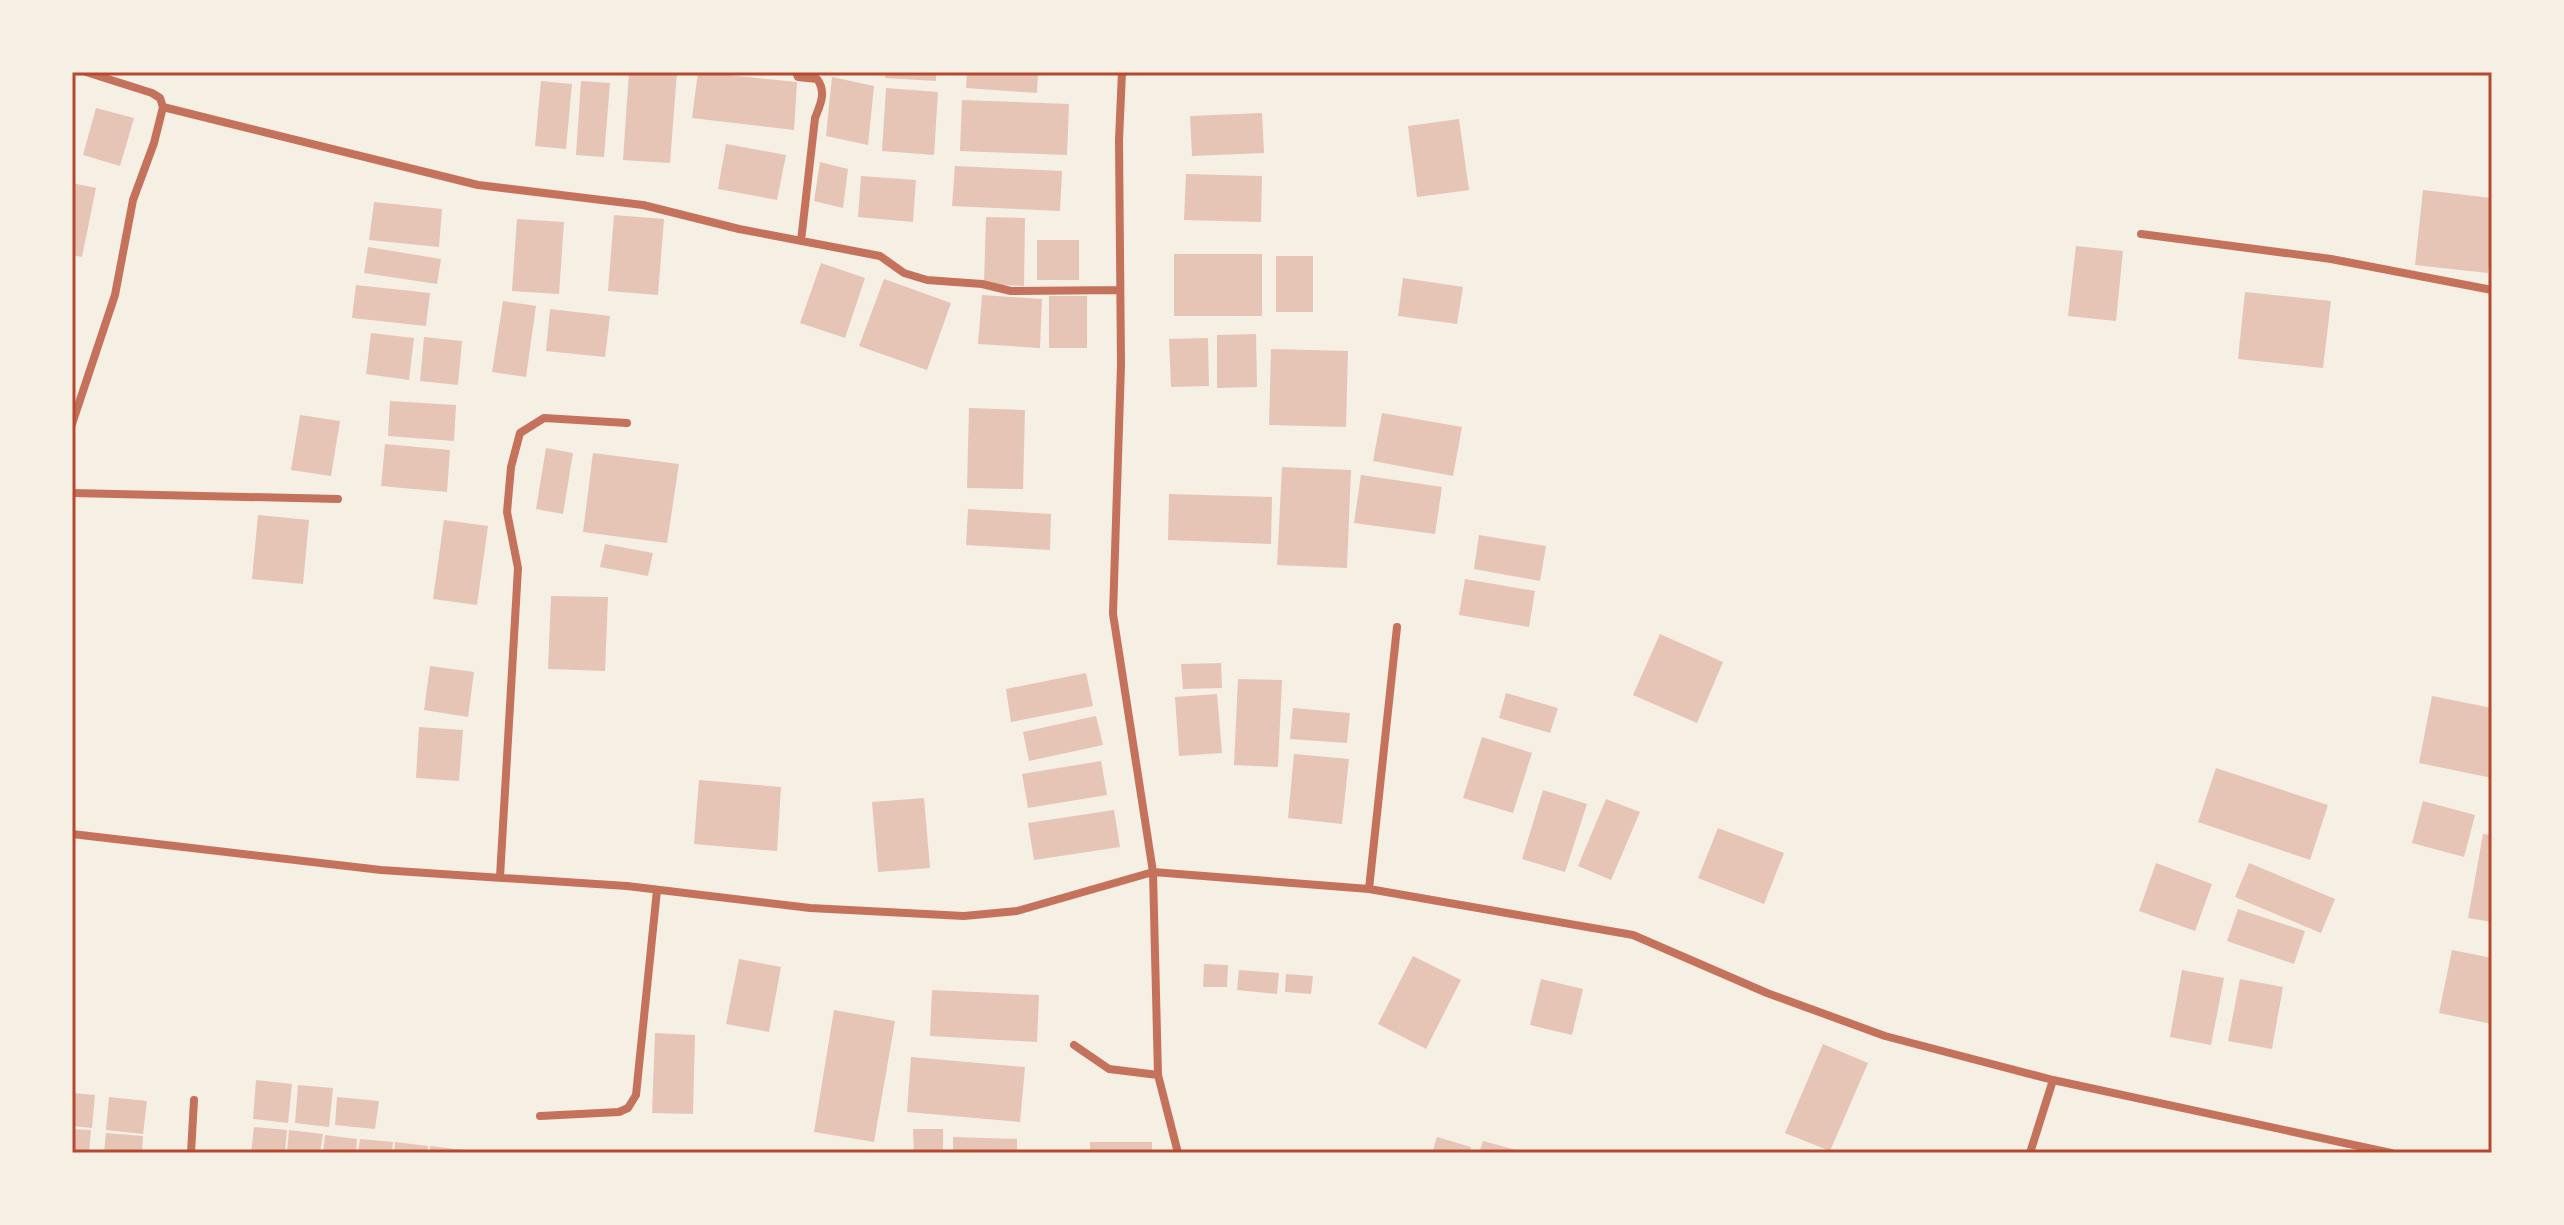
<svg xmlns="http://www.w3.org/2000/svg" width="2564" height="1225" font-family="'DM Sans',sans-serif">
<rect width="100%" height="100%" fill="#f6efe4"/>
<path fill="#e6c5b7" d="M629,72H677L670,163L623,160Z
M698,72L797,82L794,130L692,118Z
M886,72H936V81L885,78Z
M967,72H1038L1037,93L966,88Z
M832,77L874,86L868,145L826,136Z
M541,81L572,84L566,149L535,146Z
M581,81L610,83L604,157L576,155Z
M886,88L938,92L934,155L882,151Z
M962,100L1069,104L1067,155L960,151Z
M96,108L134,118L120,166L83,155Z
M1262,113L1264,153L1192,156L1190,116Z
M1459,119L1469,190L1417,197L1408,126Z
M726,144L786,155L777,200L718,189Z
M820,162L848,169L843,208L814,201Z
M955,166L1062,171L1060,211L952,206Z
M1186,174L1262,176L1261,222L1184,220Z
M861,176L916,180L913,222L858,217Z
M72,183L96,188L82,257L72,255Z
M2423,190L2492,198V235L2488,273L2415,265Z
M374,202L442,209L439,247L369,240Z
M614,215L664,219L658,295L608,291Z
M986,217L1025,218L1024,286L984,284Z
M517,219L564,222L559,294L512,291Z
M1037,240H1079V280H1037Z
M2076,246L2123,251L2116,321L2068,316Z
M368,247L441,259L437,284L364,273Z
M1174,254H1262V316H1174Z
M1276,256H1313V312H1276Z
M821,263L865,278L845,338L800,323Z
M1403,278L1463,287L1457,324L1398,316Z
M884,279L951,303L927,370L859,346Z
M356,285L430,293L426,326L352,318Z
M2245,292L2331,301L2323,368L2238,359Z
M982,295L1042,299L1040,348L978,344Z
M1049,296H1087V348H1049Z
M503,301L536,306L526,377L492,372Z
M550,309L610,316L605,357L546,351Z
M371,333L414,338L409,380L366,374Z
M1256,334L1257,387L1217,388V335Z
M424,337L462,341L458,385L420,381Z
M1208,338L1209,386L1171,387L1169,339Z
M1271,349L1348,351L1346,427L1269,425Z
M390,401L456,405L454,441L388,436Z
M969,408L1025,410L1023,489L967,488Z
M1382,413L1462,427L1453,476L1373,461Z
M300,415L340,421L331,476L291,470Z
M385,444L450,450L447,492L381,486Z
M546,448L573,453L563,514L536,509Z
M593,453L679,464L667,543L583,532Z
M1282,467L1351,470L1347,568L1277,565Z
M1361,475L1442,487L1435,534L1354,523Z
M1169,494L1272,497L1271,544L1168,540Z
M968,509L1051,514L1050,550L966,545Z
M258,515L309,520L303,584L252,579Z
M444,520L488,526L477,605L433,599Z
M1479,535L1546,546L1540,581L1474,569Z
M605,544L653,553L648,576L600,567Z
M1465,579L1535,591L1529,627L1459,615Z
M551,596L608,597L605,671L548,669Z
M1660,634L1723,662L1697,723L1633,695Z
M1221,663L1222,688L1183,689L1181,664Z
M430,666L474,672L468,717L424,710Z
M1086,673L1093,706L1011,722L1006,689Z
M1238,679L1282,680L1278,767L1234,765Z
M1506,693L1558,708L1550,733L1499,718Z
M1217,694L1222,753L1179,756L1175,697Z
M2432,696L2492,708V778L2419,763Z
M1293,708L1350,713L1347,743L1290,739Z
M1096,716L1103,745L1029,761L1023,732Z
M419,727L463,730L459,781L416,778Z
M1482,737L1532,753L1513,813L1463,798Z
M1294,754L1349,759L1342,824L1288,818Z
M1101,761L1107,795L1028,808L1022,774Z
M2216,768L2328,805L2310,860L2198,822Z
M699,780L781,787L777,851L694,844Z
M1543,790L1587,804L1565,872L1522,859Z
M924,798L930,868L878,872L872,802Z
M1606,799L1640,812L1611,880L1578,866Z
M2423,801L2475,815L2464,857L2412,843Z
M1114,810L1120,847L1034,860L1028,823Z
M1718,828L1784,853L1764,904L1698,878Z
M2483,834L2492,835V922L2468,918Z
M2156,863L2212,884L2195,931L2139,911Z
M2249,863L2335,899L2321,933L2235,897Z
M2238,909L2305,931L2294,964L2227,941Z
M2452,950L2492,958V1024L2439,1013Z
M1413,956L1461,980L1426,1049L1378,1024Z
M739,959L781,967L769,1032L726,1024Z
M1204,964L1228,965L1227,987H1203Z
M1239,970L1279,973L1277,994L1237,990Z
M2182,970L2224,978L2211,1045L2170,1037Z
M1286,974L1313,976L1311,994L1285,992Z
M1541,979L1583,989L1572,1035L1530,1025Z
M2240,979L2283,987L2272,1049L2228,1041Z
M932,990L1039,995L1037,1042L930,1036Z
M834,1010L895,1021L874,1142L814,1132Z
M655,1033L695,1035L693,1114L652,1113Z
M1823,1044L1868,1063L1830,1151L1785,1133Z
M911,1057L1025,1067L1020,1122L907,1112Z
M256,1080L292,1084L288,1123L253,1119Z
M298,1085L333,1088L329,1127L295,1123Z
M72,1093L95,1095L92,1128L72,1126Z
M109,1097L147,1101L143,1134L106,1130Z
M337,1097L379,1101L375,1129L335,1125Z
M254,1127L287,1130L285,1153H251Z
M72,1129L91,1130L89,1153H72Z
M913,1129H943V1153H914Z
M289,1130L323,1134L320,1153H287Z
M106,1133L143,1136L142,1153H104Z
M325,1135L357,1139L356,1153H323Z
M953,1137L1017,1139V1153H953Z
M1437,1137L1471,1147L1470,1153H1432Z
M360,1139L393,1142L392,1153H358Z
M1483,1141L1516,1150L1515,1153H1479Z
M395,1142L428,1146L427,1153H394Z
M1090,1142H1152V1153H1090Z
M430,1146L464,1150L463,1153H430Z"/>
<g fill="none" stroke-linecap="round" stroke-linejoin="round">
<path stroke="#c5725c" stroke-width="8" d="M796,72L798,77L817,79C827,92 820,105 815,118L801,241
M1122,72L1119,140L1121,365L1113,614L1153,872L1158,1075L1178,1153
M163,107L478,185L643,205L739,229L880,256L904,273L927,280L982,284L1011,291L1120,290
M2141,234L2331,259L2492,290
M72,424L115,295L133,200L154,143L163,107L160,98L152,93L86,72
M72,493L338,499
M72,834L381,870L627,886L810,908L964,916L1017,911L1153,872L1369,889L1633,935L1767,993L1885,1036L2053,1080L2391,1153
M500,877L518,568L507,512L511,467L520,433L544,418L627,423
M1369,889L1397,627
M1074,1045L1109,1069L1158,1075
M540,1116L619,1112L628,1108L636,1095L657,890
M191,1153L194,1100
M2030,1153L2053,1080"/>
</g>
<rect width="2564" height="1225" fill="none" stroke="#f6efe4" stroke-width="148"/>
<rect x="74" y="74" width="2416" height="1077" fill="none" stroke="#b5482f" stroke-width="3"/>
</svg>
